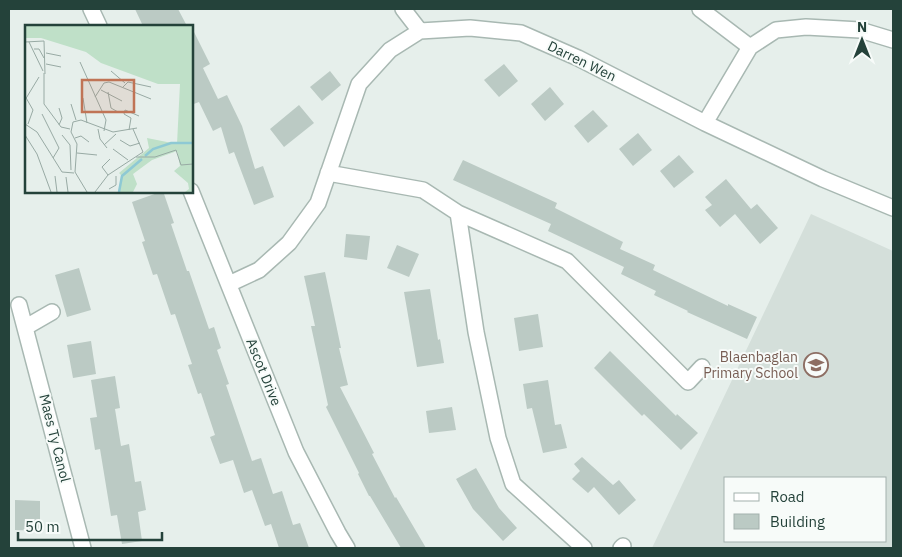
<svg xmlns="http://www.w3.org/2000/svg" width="902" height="557" font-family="'IBM Plex Sans',sans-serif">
<rect width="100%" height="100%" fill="#e6efeb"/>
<path fill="#d4dfda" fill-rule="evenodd" d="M811,214L893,251V548H652ZM726,478H886V541H726Z"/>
<path fill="#bbcac4" d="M135,9H178L187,26H143Z
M191,26L210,64L203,68L218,99L227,95L242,126L255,169L263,166L274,197L254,205L234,152L229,154L221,127L213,131L199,102L191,105Z
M504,64L518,81L499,97L484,80Z
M330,71L341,85L322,101L310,87Z
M550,87L564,104L545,121L531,104Z
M299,105L314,123L284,147L270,129Z
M593,110L608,126L588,143L574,126Z
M638,133L652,150L633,166L619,149Z
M679,155L694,172L674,188L660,171Z
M463,160L557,203L555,208L623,242L620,249L655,265L653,270L728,306V304L757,317L747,339L687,312L688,311L654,295L656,291L621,274L624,267L548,231L551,224L453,180Z
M726,179L751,209L757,204L778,228L760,244L735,214L720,227L705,210L712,205L705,197Z
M163,191L174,223L171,224L187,271H189L209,329L214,327L221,348L217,350L229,384L226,385L252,461L261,458L273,494L282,491L293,525L300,523L309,548H279L271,524L265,526L252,490L244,493L233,460L220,464L210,437L215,435L201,393L198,394L188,365L192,364L175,314L171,315L157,274L153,275L142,242L145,241L132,202Z
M346,234L370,236L367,260L344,257Z
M397,245L419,254L409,277L387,268Z
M79,268L91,310L67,317L55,275Z
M325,272L341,348H339L348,385L340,387L374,453L372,454L395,498L396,497L426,548H401L370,496H369L358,474L359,473L326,407L328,405L311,326H315L304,276Z
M430,289L438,340L440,339L444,363L417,367L404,292Z
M538,314L543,347L519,351L514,318Z
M91,341L96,374L73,378L67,345Z
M610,351L676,416L677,414L698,433L681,450L644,414L642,416L594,368Z
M115,376L120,408L115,409L121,446L129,444L135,482L141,481L146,510L138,512L142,541L122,544L117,515L111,516L100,449L95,450L90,418L97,417L91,380Z
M548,380L555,425L561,424L567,448L543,453L532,408L527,409L523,384Z
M452,407L456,430L429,433L426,411Z
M582,457L613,485L619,480L636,500L619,515L594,487L588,493L572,479L580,471L574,464Z
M476,468L499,508L517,528L503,541L473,509L456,479Z
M15,500L40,501V531L15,530Z"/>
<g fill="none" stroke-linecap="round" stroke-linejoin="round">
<defs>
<path id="minor" d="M91,9L99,26
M403,9L420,31
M700,9L750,47
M705,123L750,47L776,30L806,27L860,30L893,40
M328,173L423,190L458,213L567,261L688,382L702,367
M191,191L296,452L338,533L347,548
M458,213L476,332L498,438L513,484L584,548
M229,284L259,270L289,243L318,203L359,84L390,50L420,31L470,28L521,33L578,58L705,123L823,179L893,208
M19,305L83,548
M26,327L52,312
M621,548L623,546"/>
</defs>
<use href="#minor" stroke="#a8b8b2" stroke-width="18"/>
<use href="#minor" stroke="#fff" stroke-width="15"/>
</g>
<defs>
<symbol id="school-ring" viewBox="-11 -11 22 22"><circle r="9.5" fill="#f7fbf9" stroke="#8d6e63" stroke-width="1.5"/><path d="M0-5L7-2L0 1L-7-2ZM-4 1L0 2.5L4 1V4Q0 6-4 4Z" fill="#8d6e63"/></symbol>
</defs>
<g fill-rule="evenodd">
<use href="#school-ring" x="802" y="351" width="28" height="28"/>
</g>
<g text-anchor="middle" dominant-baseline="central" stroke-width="4" stroke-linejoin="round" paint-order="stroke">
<g font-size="14" fill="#24423a" stroke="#f7fbf9">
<text transform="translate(582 61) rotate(26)">Darren Wen</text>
<text transform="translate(264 372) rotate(68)">Ascot Drive</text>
<text transform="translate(55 438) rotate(76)">Maes Ty Canol</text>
</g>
<g font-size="14" fill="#785e54" stroke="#f7fbf9" text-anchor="end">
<text x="798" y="357">Blaenbaglan<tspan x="798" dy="16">Primary School</tspan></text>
</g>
</g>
<g transform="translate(25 25)">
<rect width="168" height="168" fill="#e6efeb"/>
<path d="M0,0H167V167H160L164,164L163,158L149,146L155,141L152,126L127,135L108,149L112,159L108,167H94L97,151L94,148L124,123L122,113L152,119L155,59H133L76,38L61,27L16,13H0Z" fill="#bfe0c8"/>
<path fill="none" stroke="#8ec9d4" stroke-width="2.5" d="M120,131L128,124L146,118H168M94,167L97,151L117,134"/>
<path fill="none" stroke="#98aaa4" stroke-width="1" d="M0,17L19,16L20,49M4,17L18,46M9,24H14L19,33M21,28L36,31M55,37L81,95L79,106M21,39L36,42M86,46L100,58M19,48V79L36,102L45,104M98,62L103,57L126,62M76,65L97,76M83,67L86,83L93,87M0,71L8,85L3,99M70,72L79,58L84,57L126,74M58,73L62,98M0,75L14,52M46,79L51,95M17,89L34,123L28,133M0,99L12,107L37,147L49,148M34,100L37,93L34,83M73,104L75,114L82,123M104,105L106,93L99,89L100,85L114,91M0,110L12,129L26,167M37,110L45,120L46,145M50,113L56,111L64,117M95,115L105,121L115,118M79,120L91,109M88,124L103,135M52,128L72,130M111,132H130L151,125L156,140L168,139M50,147L52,119L46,107L48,97L56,95L88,107L112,103M50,147L62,167M83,150L77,142L85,134M30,151L32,167M41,152L43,167M84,164L91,160V151M70,167L83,150L118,127L108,104"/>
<path fill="#c07456" fill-opacity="0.15" stroke="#c07456" stroke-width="2.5" d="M57,55H109V87H57Z"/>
<rect width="168" height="168" fill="none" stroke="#24423a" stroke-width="2.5"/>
</g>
<rect width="902" height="557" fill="none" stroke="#24423a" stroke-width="20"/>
<rect x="724" y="477" width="162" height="65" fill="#f7fbf9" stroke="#a3b1ad"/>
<rect x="734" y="493" width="25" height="8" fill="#ffffff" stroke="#a3b1ad"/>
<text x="770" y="502" font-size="15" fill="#24423a">Road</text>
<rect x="734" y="514" width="25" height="15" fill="#bbcac4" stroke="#a3b1ad"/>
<text x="770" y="527" font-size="15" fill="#24423a">Building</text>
<g transform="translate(862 40)" stroke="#f7fbf9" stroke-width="4" paint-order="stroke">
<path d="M0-4L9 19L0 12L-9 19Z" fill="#24423a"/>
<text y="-8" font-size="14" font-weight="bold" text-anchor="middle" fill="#24423a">N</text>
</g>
<path d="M18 532v8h144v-8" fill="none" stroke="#24423a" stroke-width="2.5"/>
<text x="25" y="532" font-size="15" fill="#24423a" stroke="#f7fbf9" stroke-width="4" paint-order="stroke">50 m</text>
</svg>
